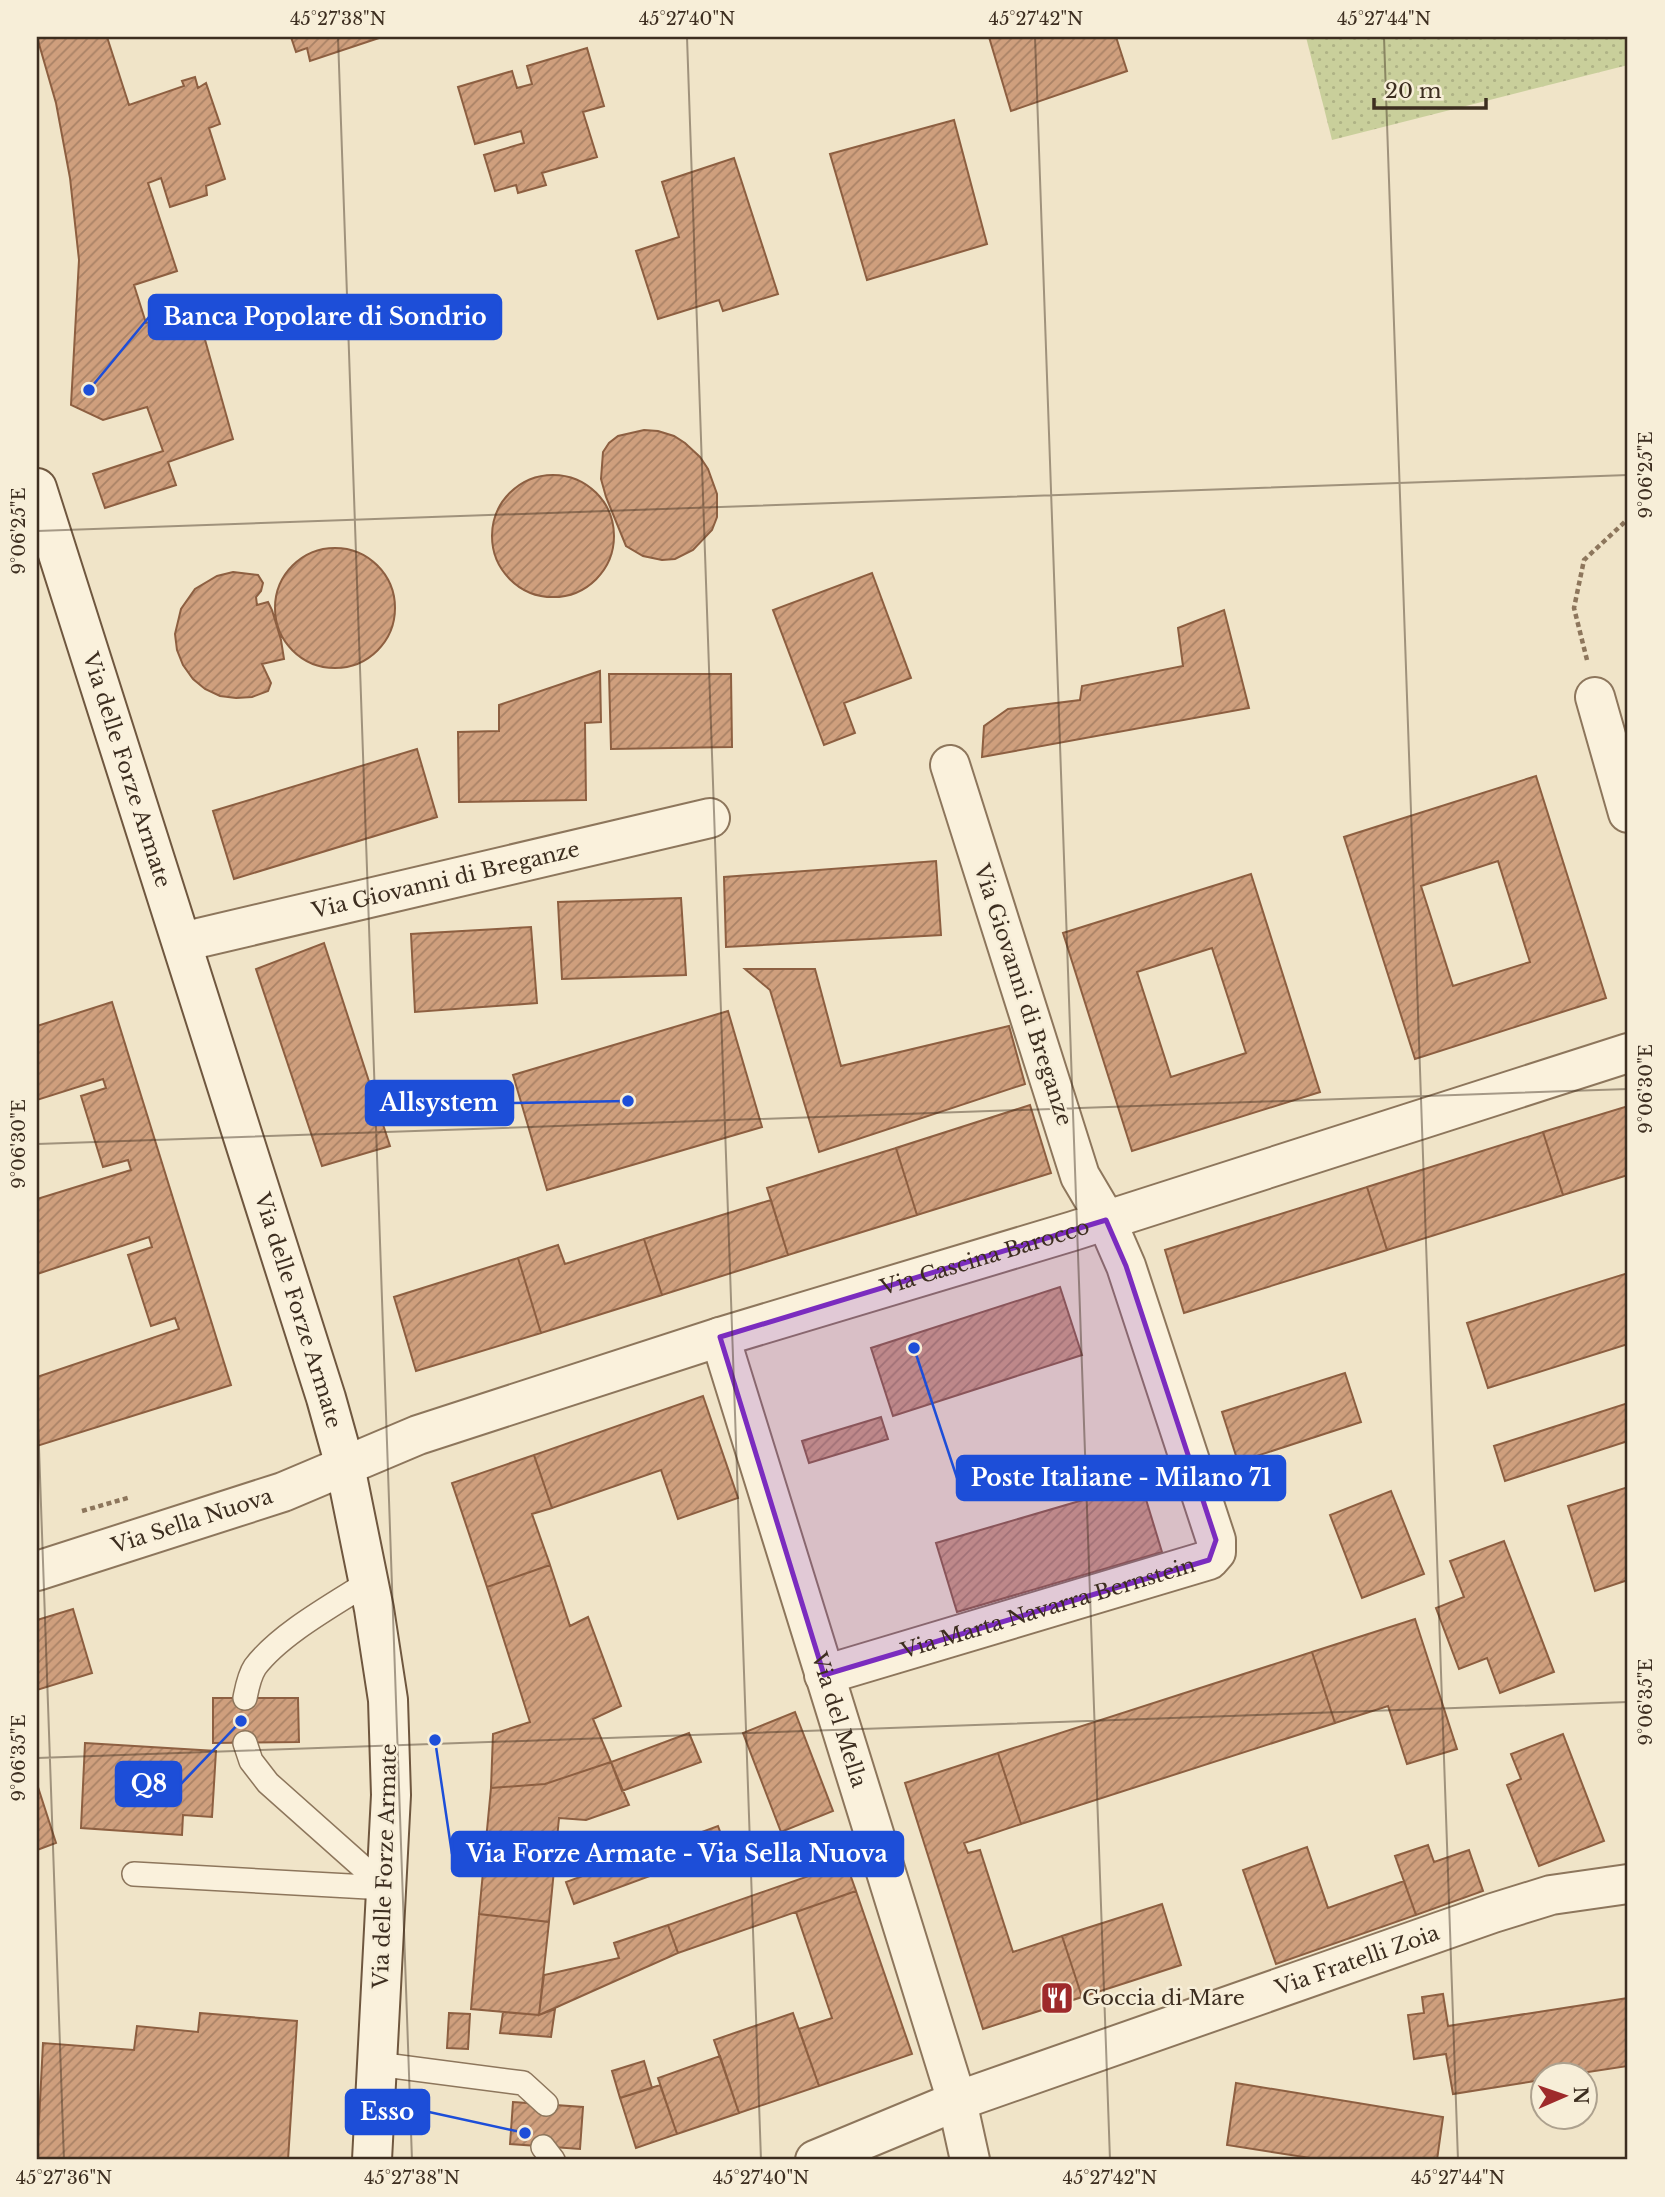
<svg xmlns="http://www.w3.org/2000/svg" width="1665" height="2197" font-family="'Libre Baskerville',serif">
<defs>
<pattern id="park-dots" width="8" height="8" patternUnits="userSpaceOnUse" patternTransform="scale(1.75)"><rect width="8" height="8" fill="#c9cf9b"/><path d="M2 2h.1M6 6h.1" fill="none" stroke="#aeb285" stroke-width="1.8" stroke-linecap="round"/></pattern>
<pattern id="building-hatch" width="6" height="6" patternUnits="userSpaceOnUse" patternTransform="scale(1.75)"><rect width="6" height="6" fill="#cf9f7d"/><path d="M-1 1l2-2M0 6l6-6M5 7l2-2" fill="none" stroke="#a98266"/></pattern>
</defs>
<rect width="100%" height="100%" fill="#f0e4c8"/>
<path fill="url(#park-dots)" d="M1306,37H1628V65L1332,140Z"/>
<path fill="url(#building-hatch)" stroke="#8d5f41" stroke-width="2" fill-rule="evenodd" d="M37,37H107L129,105L184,86L182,81L195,77L198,88L206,83L220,124L209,128L225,179L206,186L207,195L170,207L161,178L148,183L177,271L134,285L146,323L182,311L189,334L202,329L233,439L168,462L176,485L105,508L93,474L163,451L147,407L103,420L71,405L79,260L70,178L56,103Z
M291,37H382L310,61L307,48L296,52Z
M989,37H1116L1127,71L1011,111Z
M587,48L604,106L583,112L597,157L542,173L546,185L518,193L516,185L495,191L484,155L524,143L521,131L475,144L458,87L512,71L517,88L532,84L527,66Z
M954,120L987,244L867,280L830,154Z
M734,158L778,294L723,311L719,300L658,319L636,251L679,237L662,182Z
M644,430L658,431L674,436L685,443L700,457L708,469L717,494V517L712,530L693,550L675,559L662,560L643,556L626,546L606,497L601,479L603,452L609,443L618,436Z
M492 536a61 61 0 1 1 122 0a61 61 0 1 1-122 0Z
M275 608a60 60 0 1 1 120 0a60 60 0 1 1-120 0Z
M233,572L258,575L263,583L261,591L256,597L257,605L268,602L272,610L281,640L284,659L262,664L271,683L268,691L252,697L236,698L220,696L205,689L193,679L183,665L177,650L175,634L181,609L195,589L217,576Z
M872,573L911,678L844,703L855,733L824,745L773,610Z
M1224,610L1249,708L982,757L984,726L1008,709L1080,700L1082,686L1183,666L1178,628Z
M600,671L601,722L585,723L586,800L459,802L458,732L499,731V705Z
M609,674H731L732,747L611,749Z
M417,749L437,817L234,879L213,811Z
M1536,776L1606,998L1415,1059L1344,837ZM1498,861L1530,962L1453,986L1421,886Z
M936,861L941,935L726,947L724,877Z
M1251,874L1320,1092L1132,1151L1063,933ZM1212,948L1246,1053L1171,1077L1137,972Z
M681,898L686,975L562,979L558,902Z
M531,927L537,1003L415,1012L411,934Z
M324,943L390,1146L322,1166L256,969Z
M745,969H815L841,1066L1009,1026L1025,1084L819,1152L770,990Z
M112,1002L231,1385L37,1446V1377L179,1329L175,1318L151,1326L128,1255L152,1247L149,1237L37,1274V1199L131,1170L128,1160L103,1167L81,1096L106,1088L103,1079L37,1100V1026Z
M728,1011L762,1127L547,1190L513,1075Z
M1030,1105L1051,1173L917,1215L896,1148Z
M1628,1106V1175L1563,1195L1543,1132Z
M1543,1132L1563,1195L1387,1250L1367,1187Z
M896,1148L917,1215L788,1255L767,1188Z
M1367,1187L1387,1250L1184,1313L1165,1250Z
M771,1200L788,1255L662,1295L644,1239Z
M644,1239L662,1295L541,1333L518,1258L558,1245L565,1264Z
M518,1258L541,1333L416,1371L394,1297Z
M1628,1273V1344L1488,1388L1467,1323Z
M1060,1287L1082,1355L893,1416L871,1348Z
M1345,1373L1361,1422L1238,1462L1222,1412Z
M703,1396L738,1498L678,1519L661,1470L552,1508L534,1455Z
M1628,1403V1441L1505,1481L1494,1446Z
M881,1417L888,1439L809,1463L802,1441Z
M534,1455L552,1508L532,1514L550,1565L487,1587L452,1483Z
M1141,1483L1162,1552L957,1612L936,1543Z
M1628,1487V1580L1595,1591L1568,1506Z
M1391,1491L1424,1574L1362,1598L1330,1515Z
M1504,1541L1554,1672L1500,1693L1487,1658L1459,1669L1436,1608L1464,1597L1450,1561Z
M550,1565L570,1626L588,1617L621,1706L593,1719L611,1762L545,1784L491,1788L493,1734L530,1722L487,1587Z
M73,1609L92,1673L37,1690V1620Z
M1415,1619L1457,1749L1407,1764L1388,1706L1335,1723L1312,1652Z
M1312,1652L1335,1723L1021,1824L998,1753Z
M213,1698H298L299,1742L213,1743Z
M795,1712L833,1811L781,1832L743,1733Z
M689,1733L701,1762L622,1791L611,1762Z
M1563,1734L1604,1841L1539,1866L1507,1785L1521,1779L1511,1754Z
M85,1743L216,1751L212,1817L183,1815L182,1835L81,1828Z
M998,1753L1021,1824L964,1843L968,1853L980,1850L1013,1952L1062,1936L1082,1997L983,2029L905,1783Z
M611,1762L629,1805L586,1820L559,1818L549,1922L479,1914L491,1788L545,1784Z
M37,1784L56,1843L37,1850Z
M718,1826L726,1848L574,1904L566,1882Z
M1428,1845L1434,1862L1469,1850L1483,1891L1416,1915L1395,1856Z
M1307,1847L1328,1908L1404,1881L1416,1915L1276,1964L1243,1870Z
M846,1863L856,1891L678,1953L668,1925Z
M856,1891L912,2054L819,2086L799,2029L832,2018L796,1912Z
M1162,1904L1181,1965L1082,1997L1062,1936Z
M479,1914L549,1922L539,2015L471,2009Z
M668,1925L678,1953L539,2015L544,1975L619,1958L614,1943Z
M1443,1994L1448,2026L1628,1998V2066L1575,2074H1542V2080L1453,2094L1446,2054L1414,2059L1408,2015L1424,2013L1422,1997Z
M555,2009L551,2037L500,2033L503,2012L539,2015Z
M200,2013L297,2021L288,2160H37L43,2043L134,2050L137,2026L198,2032Z
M449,2013L470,2014L468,2049L447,2048Z
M793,2013L819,2086L739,2113L714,2040Z
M720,2056L739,2113L677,2134L658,2078Z
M644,2061L652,2088L620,2098L612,2071Z
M1236,2083L1443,2117L1437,2160H1323L1227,2145Z
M660,2085L677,2134L636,2148L620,2098Z
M513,2102L583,2107L580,2149L510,2144Z"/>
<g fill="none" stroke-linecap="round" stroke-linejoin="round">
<defs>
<path id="lane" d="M245,1698C247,1688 249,1676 255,1667C280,1634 333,1605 369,1582
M245,1743L251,1761L268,1783L386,1888
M134,1874L386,1888
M377,2064L523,2083L546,2104
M543,2147L553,2160"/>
<g id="street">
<path d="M1595,697L1628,813"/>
<path id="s1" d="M182,942L710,818"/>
<path id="s2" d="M720,1337L957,2101L970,2160"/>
<path id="s3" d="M37,1571L283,1492L418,1435L720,1337L1073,1231L1628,1053"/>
<path id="s4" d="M824,1675L1209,1560L1216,1552V1540L1126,1266L1106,1220L1080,1176L950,765"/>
<path id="s5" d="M815,2160L957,2101L1493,1913L1551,1895L1628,1884"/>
</g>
<g id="secondary">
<path id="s6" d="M37,488L326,1398L345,1466L374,1609L388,1700L391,1795L372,2160"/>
</g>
</defs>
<use href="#lane" stroke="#8d765c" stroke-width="26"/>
<use href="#street" stroke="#8d765c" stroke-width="42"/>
<use href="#secondary" stroke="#6f573f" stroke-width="42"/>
<path stroke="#8d765c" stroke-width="4.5" stroke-dasharray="5 3.5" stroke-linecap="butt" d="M1587,660L1574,608L1584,560L1628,519
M82,1511L131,1497"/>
<use href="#lane" stroke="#faf1dc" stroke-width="23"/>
<use href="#street" stroke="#faf1dc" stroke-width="38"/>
<use href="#secondary" stroke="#faf1dc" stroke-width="38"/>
</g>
<path fill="#7b2cbf" fill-opacity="0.2" stroke="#7b2cbf" stroke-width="5" stroke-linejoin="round" d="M1106,1220L1126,1266L1216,1540L1209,1560L824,1675L720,1337Z"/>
<path fill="none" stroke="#3d2e20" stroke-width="2" stroke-opacity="0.45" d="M338,37L412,2160M687,37L761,2160M1035,37L1110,2160M1384,37L1458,2160M37,531L1628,475M37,1144L1628,1089M37,1391L64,2160M37,1758L1628,1702"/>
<defs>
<symbol id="restaurant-square" viewBox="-11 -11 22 22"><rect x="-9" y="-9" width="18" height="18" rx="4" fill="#9e2a2b" stroke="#f7eed8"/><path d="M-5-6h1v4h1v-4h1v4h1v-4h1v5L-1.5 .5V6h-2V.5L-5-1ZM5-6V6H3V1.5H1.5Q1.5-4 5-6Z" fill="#fff"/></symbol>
</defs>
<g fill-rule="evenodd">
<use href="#restaurant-square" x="1038" y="1979" width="38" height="38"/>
</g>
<g text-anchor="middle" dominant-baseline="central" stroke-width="5" stroke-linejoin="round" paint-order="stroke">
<g font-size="21" fill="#3d2e20" stroke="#f7eed8">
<text stroke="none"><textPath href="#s6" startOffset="296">Via delle Forze Armate</textPath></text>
<text stroke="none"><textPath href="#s1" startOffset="271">Via Giovanni di Breganze</textPath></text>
<text transform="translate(1023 995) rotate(72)">Via Giovanni di Breganze</text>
<text stroke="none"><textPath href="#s3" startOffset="999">Via Cascina Barocco</textPath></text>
<text stroke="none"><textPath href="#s6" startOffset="863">Via delle Forze Armate</textPath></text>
<text stroke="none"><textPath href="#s3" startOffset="163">Via Sella Nuova</textPath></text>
<text stroke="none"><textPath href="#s4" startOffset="234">Via Marta Navarra Bernstein</textPath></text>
<text stroke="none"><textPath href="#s2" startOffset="401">Via del Mella</textPath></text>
<text transform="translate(385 1866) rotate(-88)">Via delle Forze Armate</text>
<text stroke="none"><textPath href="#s5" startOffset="578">Via Fratelli Zoia</textPath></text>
</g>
<g font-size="21" fill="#3d2e20" stroke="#f7eed8" text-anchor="start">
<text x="1082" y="1998">Goccia di Mare</text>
</g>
</g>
<path fill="none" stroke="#1d4ed8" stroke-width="2.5" d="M89 390L149 317M628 1101L513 1103M914 1348L957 1478M241 1721L181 1784M435 1740L452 1854M525 2133L429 2112"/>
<g fill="#1d4ed8" stroke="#f7eed8" stroke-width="2.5">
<circle cx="89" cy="390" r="7"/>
<circle cx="628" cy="1101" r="7"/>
<circle cx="914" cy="1348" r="7"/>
<circle cx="241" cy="1721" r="7"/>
<circle cx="435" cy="1740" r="7"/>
<circle cx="525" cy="2133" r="7"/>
</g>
<g fill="#1d4ed8" stroke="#1d4ed8" stroke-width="2.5">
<rect x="149" y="295" width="352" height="44" rx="7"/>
<rect x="366" y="1081" width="147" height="44" rx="7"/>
<rect x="957" y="1456" width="328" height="44" rx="7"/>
<rect x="116" y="1762" width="65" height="44" rx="7"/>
<rect x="452" y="1832" width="451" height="44" rx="7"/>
<rect x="346" y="2090" width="83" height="44" rx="7"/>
</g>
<g font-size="23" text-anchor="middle" font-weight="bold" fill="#fff">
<text x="325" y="325">Banca Popolare di Sondrio</text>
<text x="439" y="1111">Allsystem</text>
<text x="1121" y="1486">Poste Italiane - Milano 71</text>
<text x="149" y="1792">Q8</text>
<text x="677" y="1862">Via Forze Armate - Via Sella Nuova</text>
<text x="387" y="2120">Esso</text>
</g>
<rect width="1665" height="2197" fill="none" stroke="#f7eed8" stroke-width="77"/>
<g transform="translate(1564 2096) rotate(88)"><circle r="33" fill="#f7eed8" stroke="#ada18e" stroke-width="2"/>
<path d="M0-5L12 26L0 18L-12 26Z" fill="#9e2a2b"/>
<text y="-10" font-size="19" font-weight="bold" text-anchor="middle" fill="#3d2e20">N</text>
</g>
<path d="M1374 98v10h112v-10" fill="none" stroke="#3d2e20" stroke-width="3.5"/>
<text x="1385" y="98" font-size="21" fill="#3d2e20" stroke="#f7eed8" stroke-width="5" paint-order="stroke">20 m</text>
<rect x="38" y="38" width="1588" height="2120" fill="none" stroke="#3d2e20" stroke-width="2.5"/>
<g font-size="18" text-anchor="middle" fill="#3d2e20">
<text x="338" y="25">45°27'38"N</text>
<text x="687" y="25">45°27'40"N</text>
<text x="1036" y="25">45°27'42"N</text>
<text x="1384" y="25">45°27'44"N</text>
<text transform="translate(1646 475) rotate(-90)" y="6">9°06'25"E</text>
<text transform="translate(19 531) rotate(-90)" y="6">9°06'25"E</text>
<text transform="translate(1646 1089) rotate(-90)" y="6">9°06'30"E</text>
<text transform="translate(19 1144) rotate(-90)" y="6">9°06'30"E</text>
<text transform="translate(1646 1702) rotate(-90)" y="6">9°06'35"E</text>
<text transform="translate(19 1758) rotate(-90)" y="6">9°06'35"E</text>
<text x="64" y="2184">45°27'36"N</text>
<text x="412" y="2184">45°27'38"N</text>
<text x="761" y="2184">45°27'40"N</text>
<text x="1110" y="2184">45°27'42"N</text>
<text x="1458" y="2184">45°27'44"N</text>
</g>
</svg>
